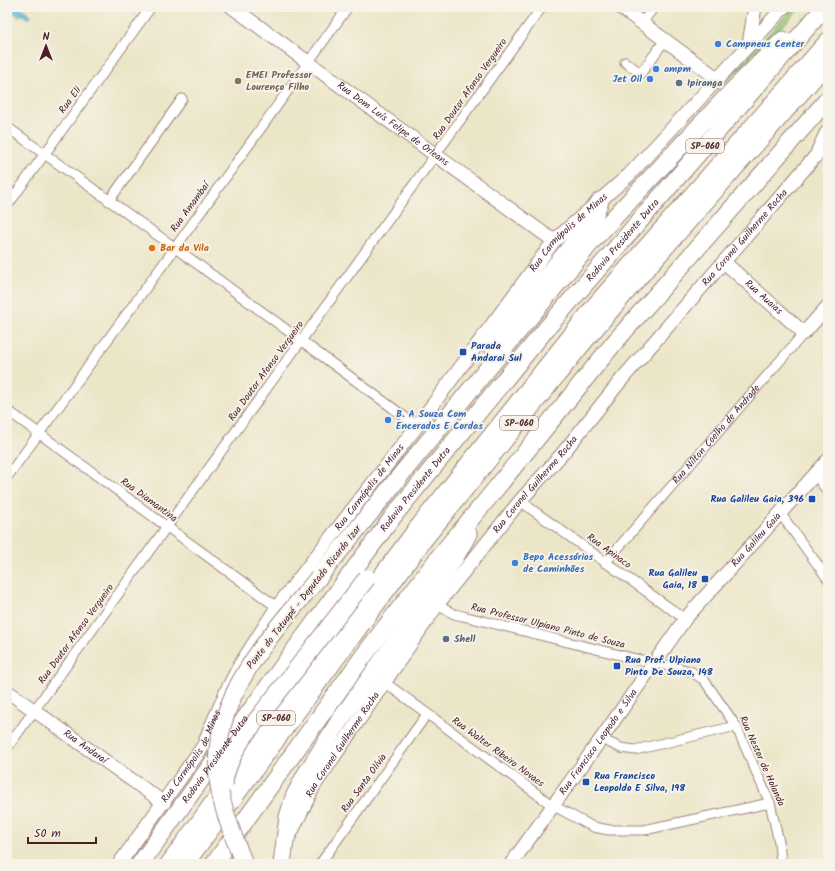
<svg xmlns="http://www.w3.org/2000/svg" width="835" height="871" font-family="Kalam,sans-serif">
<rect width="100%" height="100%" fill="#f7f3e8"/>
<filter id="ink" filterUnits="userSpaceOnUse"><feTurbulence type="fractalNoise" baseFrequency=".025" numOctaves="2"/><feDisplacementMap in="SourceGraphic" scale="8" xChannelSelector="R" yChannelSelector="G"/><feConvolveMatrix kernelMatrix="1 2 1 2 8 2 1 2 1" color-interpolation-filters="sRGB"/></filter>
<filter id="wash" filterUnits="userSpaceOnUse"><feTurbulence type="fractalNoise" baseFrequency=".012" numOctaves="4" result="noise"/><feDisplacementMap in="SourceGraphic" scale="16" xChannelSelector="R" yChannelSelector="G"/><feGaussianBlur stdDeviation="0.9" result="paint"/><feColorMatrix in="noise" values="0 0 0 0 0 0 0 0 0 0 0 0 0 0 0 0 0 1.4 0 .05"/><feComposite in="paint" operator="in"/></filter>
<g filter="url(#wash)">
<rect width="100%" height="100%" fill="#ece6c9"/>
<path fill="#99cc7c" stroke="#727654" d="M793,7H801L746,63L729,79L725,82Z"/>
<path fill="#60c4de" stroke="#557284" d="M13,7H20L31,15L28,19L22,14L19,16L10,10Z"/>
</g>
<g filter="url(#ink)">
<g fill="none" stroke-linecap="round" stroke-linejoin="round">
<defs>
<g id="street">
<path d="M642,23L654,7"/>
<path d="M625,62L641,73L665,40"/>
<path d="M7,127L185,255L417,426"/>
<path d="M109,201L182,99"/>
<path d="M7,206L151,7"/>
<path d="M7,410L277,607"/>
<path d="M815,474L828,492"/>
<path d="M7,477L167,259L348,7"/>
<path d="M520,501L685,619"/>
<path d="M780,513L828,579"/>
<path id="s1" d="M605,563L804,333"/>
<path d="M437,605L454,614L463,616L636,659L679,668L692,672L704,680L736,726L770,803L779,842L781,864"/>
<path d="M384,682L552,805L593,827L609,830H644L770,803"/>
<path d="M601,739L621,748L635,750L736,726"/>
<path d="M7,748C184,500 365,255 542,7"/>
<path d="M320,864L427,714"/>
</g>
<g id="secondary">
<path id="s2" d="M232,7L554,241"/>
<path d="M620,7L718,79"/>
<path d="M749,44L755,7"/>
<path id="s3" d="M724,262L804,333L828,306"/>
<path id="s4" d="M7,691L164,803"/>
<path id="s5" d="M289,837L314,786L437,605L520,501L562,454L622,379L820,151L827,146"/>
<path id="s6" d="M119,864L204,745L210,729L227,690L240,665L277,607L417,426L554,241L629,175L784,7"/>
<path id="s7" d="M511,864L601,739L685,619L828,460"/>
</g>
<g id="highway">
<path d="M820,151L828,134"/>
<path d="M492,346L531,295L592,221L600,201"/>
<path d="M318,578L399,477L593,240L731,92L783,40"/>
<path id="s8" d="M140,864L296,648L395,514L546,329L825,7"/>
<path d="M169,864L242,763L416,530L523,396L598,302L828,41"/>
<path d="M185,864L345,646L425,538L587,338L639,277L828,62"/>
<path d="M214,864L362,658L443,552L485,502L614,343L828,99"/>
<path d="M282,864L288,817L294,797L306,774L338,723L454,559L468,534"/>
</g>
</defs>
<use href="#street" stroke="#9b827a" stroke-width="11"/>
<use href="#secondary" stroke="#9b827a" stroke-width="15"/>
<use href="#highway" stroke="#9b827a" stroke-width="19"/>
<use href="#street" stroke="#fff" stroke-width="9"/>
<use href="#secondary" stroke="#fff" stroke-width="13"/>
<use href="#highway" stroke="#fff" stroke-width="17"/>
<defs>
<path id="highway-bridge" d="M224,785C225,768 234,753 242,739L367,578
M244,864C235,840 225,817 220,792C203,705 268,639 318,578"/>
</defs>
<use href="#highway-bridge" stroke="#9b827a" stroke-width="19" stroke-linecap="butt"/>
<use href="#highway-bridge" stroke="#fff" stroke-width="17"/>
</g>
</g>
<g fill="#3f7fe0" stroke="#f7f3e8" stroke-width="1.5">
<circle cx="718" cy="44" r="4"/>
<circle cx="656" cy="69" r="4"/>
<circle cx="650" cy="79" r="4"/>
<circle cx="388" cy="420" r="4"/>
<circle cx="515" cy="563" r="4"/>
</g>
<circle fill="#8d6e63" stroke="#f7f3e8" stroke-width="1.5" cx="238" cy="81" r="4"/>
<g fill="#5c6f8a" stroke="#f7f3e8" stroke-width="1.5">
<circle cx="679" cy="83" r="4"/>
<circle cx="446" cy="639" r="4"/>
</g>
<circle fill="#e8710a" stroke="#f7f3e8" stroke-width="1.5" cx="152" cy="248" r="4"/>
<g fill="#1a4fb4" stroke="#f7f3e8" stroke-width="1.5">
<rect x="459" y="348" width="8" height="8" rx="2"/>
<rect x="808" y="495" width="8" height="8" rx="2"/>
<rect x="701" y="575" width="8" height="8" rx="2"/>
<rect x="613" y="662" width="8" height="8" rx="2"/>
<rect x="582" y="778" width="8" height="8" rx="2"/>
</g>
<g text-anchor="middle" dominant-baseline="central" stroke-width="4" stroke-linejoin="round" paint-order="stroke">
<g fill="#f7f3e8" stroke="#7e5f64" stroke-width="1">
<rect x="686" y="139" width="38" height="14" rx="3"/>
<rect x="500" y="416" width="38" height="14" rx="3"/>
<rect x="257" y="711" width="38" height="14" rx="3"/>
</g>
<g font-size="9" font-weight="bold" fill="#4a1f2b">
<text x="705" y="146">SP-060</text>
<text x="519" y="423">SP-060</text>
<text x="276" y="718">SP-060</text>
</g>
<g font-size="10" font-weight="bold" fill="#366cbe" stroke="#f7f3e8" text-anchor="start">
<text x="726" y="44">Campneus Center</text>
<text x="664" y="69">ampm</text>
<text x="642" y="79" text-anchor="end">Jet Oil</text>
<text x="396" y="414">B. A Souza Com<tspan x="396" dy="12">Encerados E Cordas</tspan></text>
<text x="523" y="557">Bepo Acessórios<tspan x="523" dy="12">de Caminhões</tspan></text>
</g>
<g font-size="10" font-weight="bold" fill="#785e54" stroke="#f7f3e8" text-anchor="start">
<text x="246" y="75">EMEI Professor<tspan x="246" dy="12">Lourenço Filho</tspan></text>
</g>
<g font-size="10" font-weight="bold" fill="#4e5e75" stroke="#f7f3e8" text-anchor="start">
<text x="687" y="83">Ipiranga</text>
<text x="454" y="639">Shell</text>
</g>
<g font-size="10" fill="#4a1f2b" stroke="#f7f3e8">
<text transform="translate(470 89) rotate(-55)">Rua Doutor Afonso Vergueiro</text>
<text transform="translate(70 100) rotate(-54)">Rua Eli</text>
<text stroke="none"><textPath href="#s2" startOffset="199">Rua Dom Luís Felipe de Orleans</textPath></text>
<text transform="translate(190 207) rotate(-54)">Rua Amambaí</text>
<text stroke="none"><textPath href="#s6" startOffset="778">Rua Carmópolis de Minas</textPath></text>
<text stroke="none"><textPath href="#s5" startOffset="755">Rua Coronel Guilherme Rocha</textPath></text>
<text stroke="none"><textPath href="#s8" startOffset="789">Rodovia Presidente Dutra</textPath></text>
<text stroke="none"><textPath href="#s3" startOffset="53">Rua Auaias</textPath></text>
<text transform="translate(266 371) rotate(-54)">Rua Doutor Afonso Vergueiro</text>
<text stroke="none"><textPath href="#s1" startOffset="170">Rua Nílton Coelho de Andrade</textPath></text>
<text stroke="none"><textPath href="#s5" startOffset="431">Rua Coronel Guilherme Rocha</textPath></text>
<text stroke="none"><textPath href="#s6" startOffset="454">Rua Carmópolis de Minas</textPath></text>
<text stroke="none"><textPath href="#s8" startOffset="465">Rodovia Presidente Dutra</textPath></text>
<text transform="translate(149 500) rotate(36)">Rua Diamantina</text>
<text stroke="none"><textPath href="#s7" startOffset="407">Rua Galileu Gaia</textPath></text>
<text transform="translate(609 551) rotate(36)">Rua Apinaco</text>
<text transform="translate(304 597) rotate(-52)">Ponte do Tatuapé - Deputado Ricardo Izar</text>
<text transform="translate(548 626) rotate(14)">Rua Professor Ulpiano Pinto de Souza</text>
<text transform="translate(76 634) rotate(-54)">Rua Doutor Afonso Vergueiro</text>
<text stroke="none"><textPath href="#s7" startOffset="150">Rua Francisco Leopodo e Silva</textPath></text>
<text stroke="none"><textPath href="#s5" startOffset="107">Rua Coronel Guilherme Rocha</textPath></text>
<text stroke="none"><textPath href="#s4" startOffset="96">Rua Andaraí</textPath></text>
<text transform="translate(498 752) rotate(36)">Rua Walter Ribeiro Novaes</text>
<text stroke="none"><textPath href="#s6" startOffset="130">Rua Carmópolis de Minas</textPath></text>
<text stroke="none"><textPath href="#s8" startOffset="129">Rodovia Presidente Dutra</textPath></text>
<text transform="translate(762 761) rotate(66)">Rua Nestor de Holanda</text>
<text transform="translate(364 783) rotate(-54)">Rua Santa Olívia</text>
</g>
<g font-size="10" font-weight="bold" fill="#c56008" stroke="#f7f3e8" text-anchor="start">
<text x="160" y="248">Bar da Vila</text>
</g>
<g font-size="10" font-weight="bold" fill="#164399" stroke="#f7f3e8" text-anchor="start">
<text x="471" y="346">Parada<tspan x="471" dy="12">Andarai Sul</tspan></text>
<text x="804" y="499" text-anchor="end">Rua Galileu Gaia, 396</text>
<text x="697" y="573" text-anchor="end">Rua Galileu<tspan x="697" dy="12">Gaia, 18</tspan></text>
<text x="625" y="660">Rua Prof. Ulpiano<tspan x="625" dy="12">Pinto De Souza, 148</tspan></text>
<text x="594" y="776">Rua Francisco<tspan x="594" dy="12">Leopoldo E Silva, 198</tspan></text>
</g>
</g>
<rect width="835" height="871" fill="none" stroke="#f7f3e8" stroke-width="24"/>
<g transform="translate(46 46)" stroke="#f7f3e8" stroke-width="3" paint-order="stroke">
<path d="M0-3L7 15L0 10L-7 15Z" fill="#4a1f2b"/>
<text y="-6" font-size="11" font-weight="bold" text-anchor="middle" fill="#4a1f2b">N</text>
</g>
<path d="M28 837v6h68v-6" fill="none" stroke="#4a1f2b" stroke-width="2"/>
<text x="34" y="837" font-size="12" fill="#4a1f2b" stroke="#f7f3e8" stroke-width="3" paint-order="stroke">50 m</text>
</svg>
